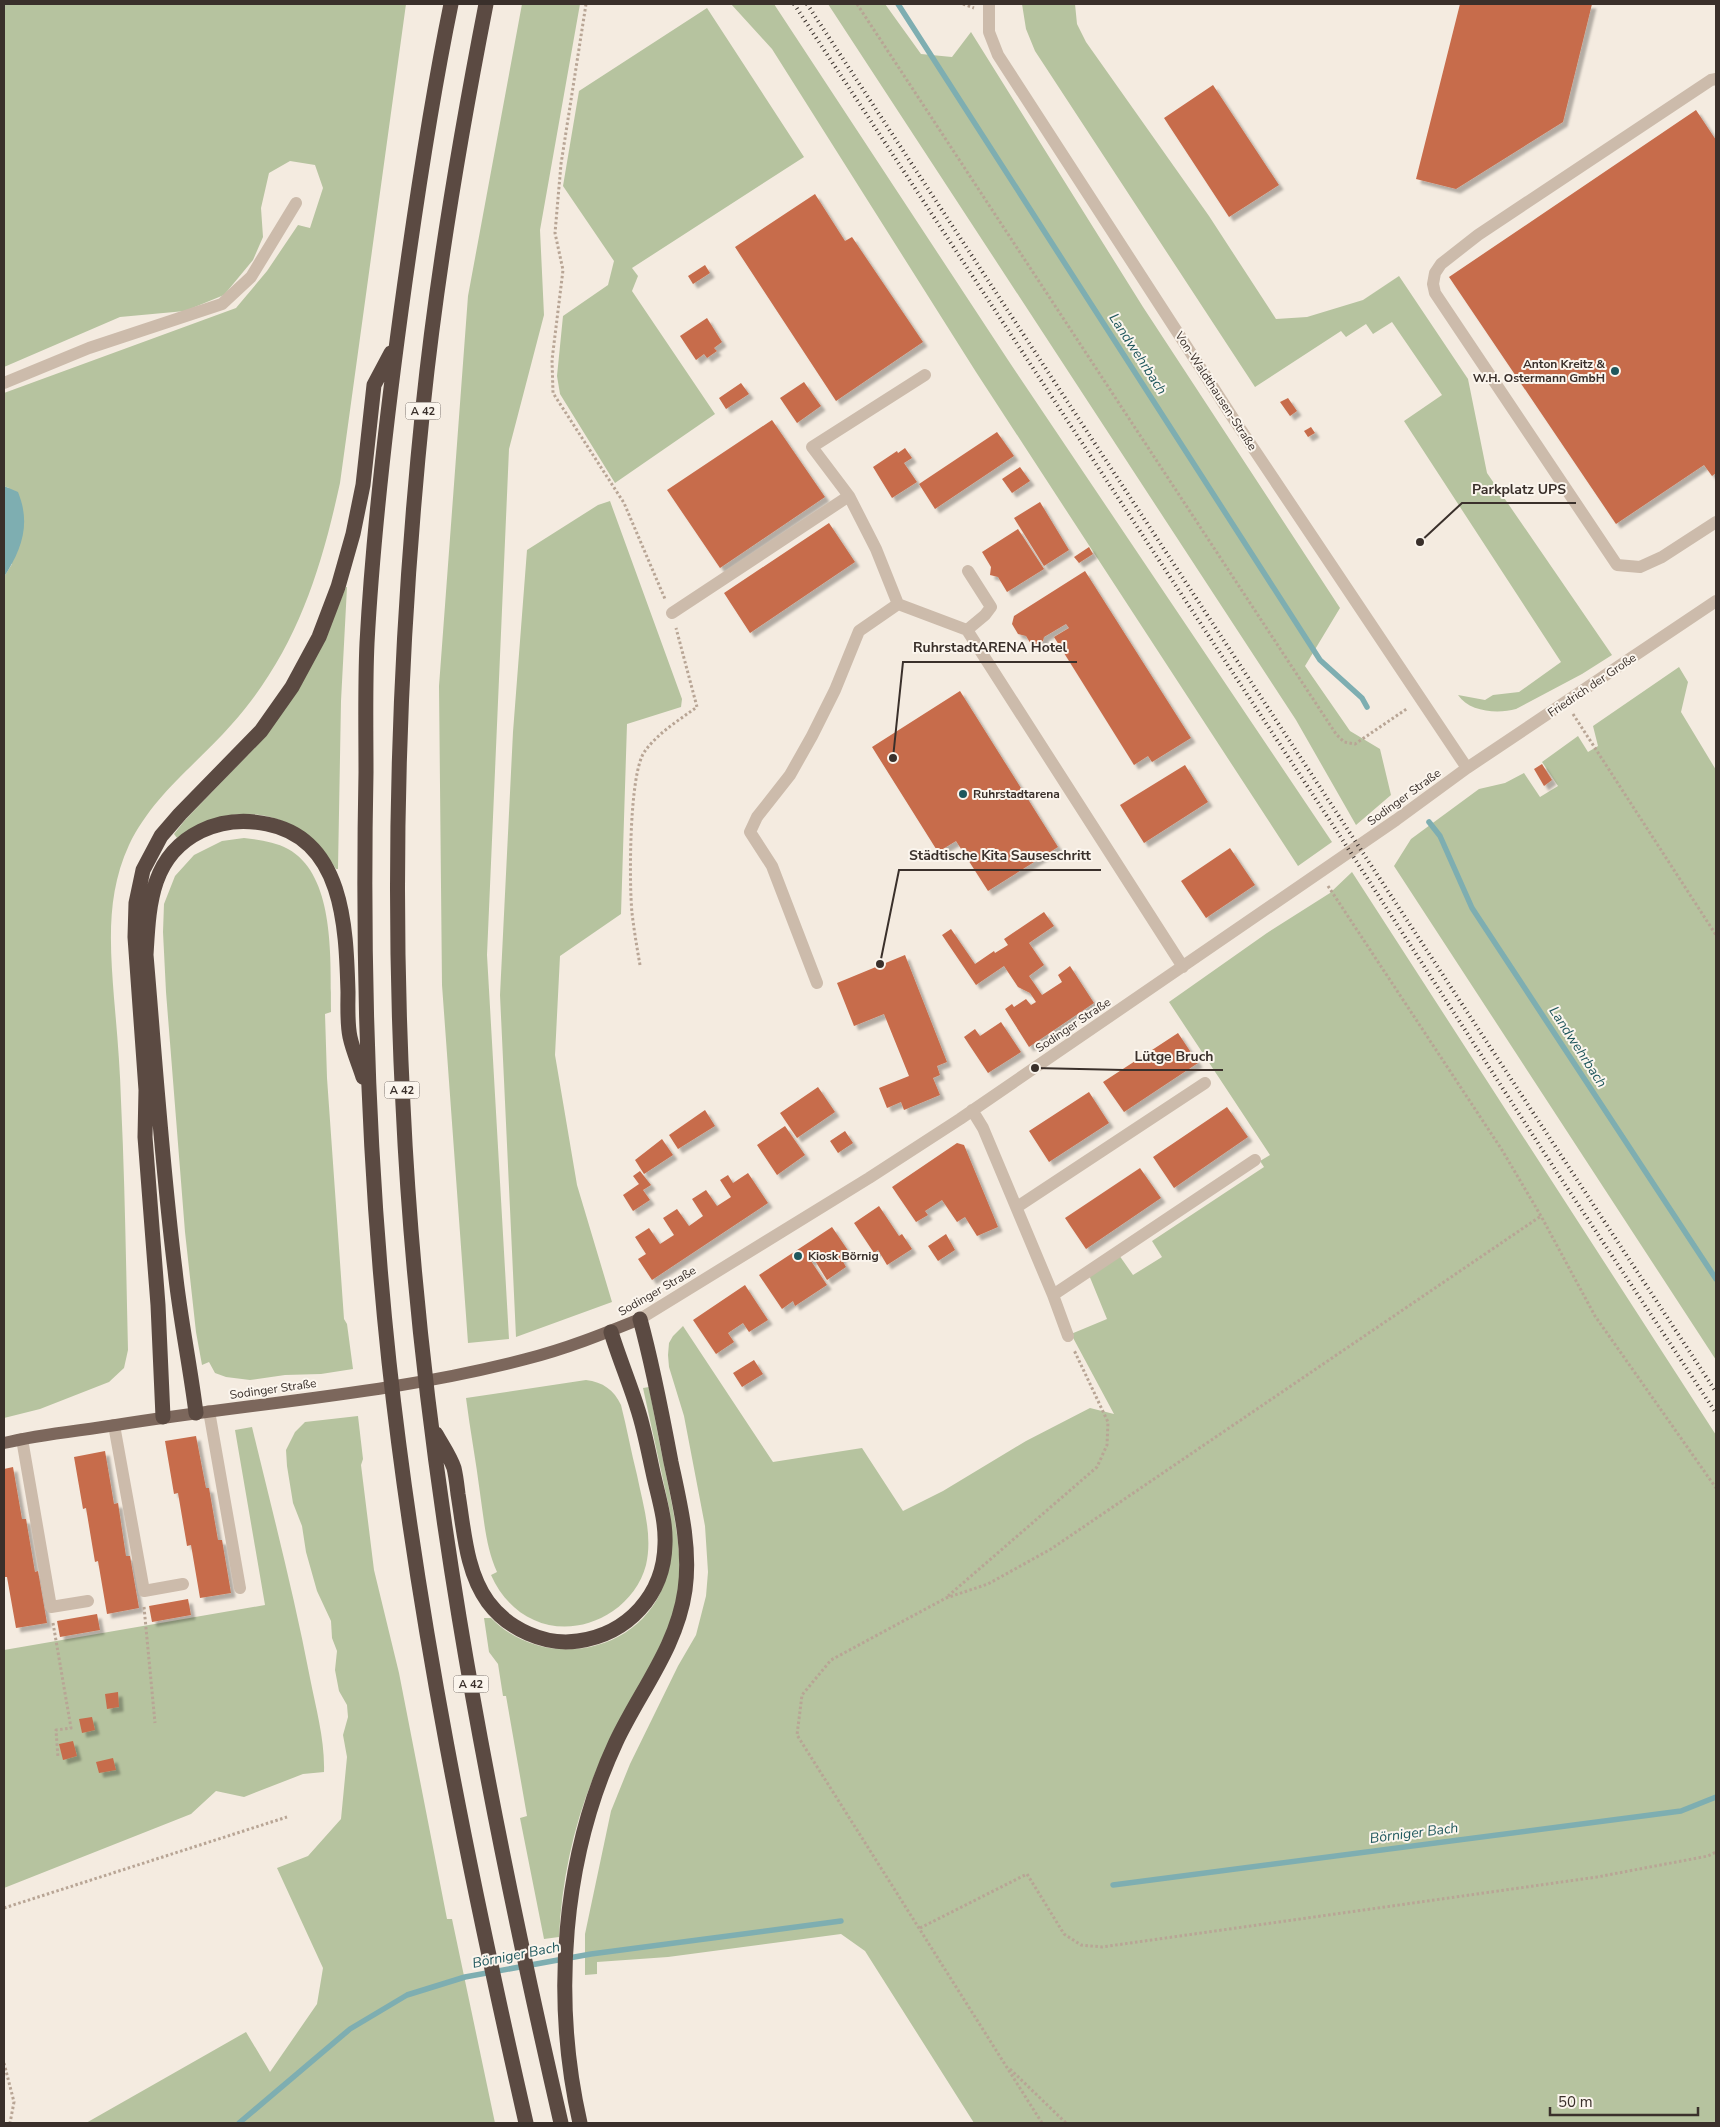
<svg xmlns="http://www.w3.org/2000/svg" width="1720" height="2127" font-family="'Nunito Sans',sans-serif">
<defs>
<filter id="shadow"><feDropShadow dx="4.5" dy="4.5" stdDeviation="1" flood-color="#0004"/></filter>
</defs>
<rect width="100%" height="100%" fill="#f4ebe0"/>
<path fill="#b6c39f" d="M4,4H406L340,483C320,575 295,653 232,724C196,765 153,795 129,845C106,895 110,945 114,998C117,1032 120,1066 121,1101C125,1184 126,1267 128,1350L124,1368L109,1382L40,1409L4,1418V577L12,564L9,488L4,486V393L236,308L267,271L298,225L310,228L323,188L315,165L290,161L269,173L261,208L263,237L253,260L224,295L185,311L120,317L4,367Z
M522,4H580L540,230L544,315L509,449L487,955L509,1339L468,1343L442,985L439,686L468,296Z
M731,4H774L1008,360L1332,842L1298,866L976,372L772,49Z
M828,4H885L921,54L952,57L971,32L1143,307L1340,608L1305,666L1350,731L1380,749L1391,795L1356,825L1296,720Z
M1022,4H1075L1077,24L1086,42L1209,216L1276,319L1307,317L1363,300L1399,276L1468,379L1487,473L1612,655L1582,674L1516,709C1498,714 1469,712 1458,695L1485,700L1493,695L1519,692L1561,662L1404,421L1442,395L1392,322L1373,334L1366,324L1346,337L1341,331L1255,387L1035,51L1026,29Z
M707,8L804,157L632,268L638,276L632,291L715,414L615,483L560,394L557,376L563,316L608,285L614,261L563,186L579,91Z
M610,501L682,699L681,707L627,724L621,914L560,956L555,1055L577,1185L612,1302L516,1337L500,995L513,732L527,550L598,505Z
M346,587H347L341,701L338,869H336C301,809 232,797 177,838L174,834L185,820L263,739L324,641Z
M1679,667L1688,682L1681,712L1716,770V1360L1394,866L1411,839L1479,789L1505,783L1524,773L1540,797L1558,786L1542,762L1578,736L1588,752L1598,746L1593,726Z
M244,838C260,840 275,842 288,849C337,876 330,965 331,1012L325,1014L327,1078L344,1319L347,1324L353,1369L321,1374L285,1375L250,1380L226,1377L215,1373L209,1362L202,1365L196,1332L185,1232L166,992L163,932L164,904L175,876L194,855L222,841Z
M1352,872L1716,1435V2123H974L865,1951L841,1934L668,1957L597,1962V1974L585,1975V1934L611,1811L630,1764L678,1666L696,1635L706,1596L708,1572L705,1526L684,1416L669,1367L668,1355L669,1343L673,1336L683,1326L773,1462L862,1448L903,1511L943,1491L1026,1441L1090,1408L1114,1414L1071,1334L1107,1319L1089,1275L1119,1255L1133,1275L1162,1257L1152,1241L1264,1167L1260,1161L1270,1155L1169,1002L1267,933L1330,893Z
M586,1380C603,1382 614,1390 621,1405C627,1428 631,1452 637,1475C643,1505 653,1535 646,1565C641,1584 629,1600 613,1611C567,1642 513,1625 491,1575L497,1572C486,1548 484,1520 480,1493C476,1461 470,1430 466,1398Z
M649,1387C655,1419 661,1452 668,1484C675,1520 683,1556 678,1593C669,1650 629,1699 605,1751C577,1809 562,1873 559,1937L544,1939L520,1818L527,1816L506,1696H503L498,1664L489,1652L484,1618H491C542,1670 638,1656 664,1584C671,1565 672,1532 670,1512L643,1388Z
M358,1416L363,1459L361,1465L374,1570L399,1673L447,1919H452L495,2123H86L246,2032L270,2072L317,2004L323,1968L277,1868L308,1856L341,1819L347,1757L343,1735L348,1717L347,1705L339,1691L335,1670L337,1651L332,1638L331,1621L317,1591L306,1552L302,1526L293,1503L287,1466L286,1450L295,1432L305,1422Z
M252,1427C272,1510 294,1594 310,1678C316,1709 325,1740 324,1772L303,1774L244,1797L216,1791L191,1814L4,1888V1650L265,1605L235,1430Z"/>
<path fill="#7eaeb1" d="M4,486L18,492C31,524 22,549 4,577Z"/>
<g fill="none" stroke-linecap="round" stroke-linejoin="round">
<path stroke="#7eaeb1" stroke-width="5.5" d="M898,4L1320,660L1362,698L1367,707
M1429,822L1440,836L1472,908L1716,1279
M1113,1885L1681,1811L1716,1797
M239,2123L350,2029L407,1995L465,1977L591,1954L841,1921"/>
</g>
<path fill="#c76c4b" filter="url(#shadow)" d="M1460,4H1592L1563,122L1456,189L1416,179Z
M1213,85L1279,185L1229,217L1164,118Z
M1696,110L1716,140V473L1712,476L1704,465L1616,524L1449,277Z
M815,194L845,241L852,237L923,342L836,401L735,247Z
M705,265L710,273L693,284L688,276Z
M707,318L722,342L714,348L717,351L707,358L704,354L696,360L680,336Z
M804,382L821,406L797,423L780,398Z
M741,383L749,394L726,409L719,398Z
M1288,398L1297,411L1290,416L1280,402Z
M772,420L825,497L720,568L667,490Z
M1311,427L1315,433L1308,437L1304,431Z
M997,432L1014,456L935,509L919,484Z
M905,448L912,458L904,463L917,482L892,498L873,467L897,451L898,453Z
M1020,467L1030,481L1012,493L1002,479Z
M1040,502L1069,550L1044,566L1014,518Z
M829,523L855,562L750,633L724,593Z
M1018,529L1044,569L1007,592L998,577L990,575L991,567L982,552Z
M1089,547L1093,554L1079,563L1074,557Z
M1085,571L1191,738L1152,762L1148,756L1134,765L1054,637L1069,628L1066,624L1044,637L1043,641L1036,646L1031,644L1026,636L1018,634L1012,624L1014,616Z
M960,691L1058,847L988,891L956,841L938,852L872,747Z
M1542,764L1552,780L1544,786L1534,769Z
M1185,765L1208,802L1144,843L1120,805Z
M1230,848L1255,885L1206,918L1181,881Z
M1044,912L1054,926L1029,943L1044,965L1029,976L1042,995L1062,982L1058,975L1070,966L1094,1003L1029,1047L1005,1009L1012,1004L1014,1007L1026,999L1031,1005L1036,1002L1030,993L1018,987L1004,966L976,985L942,935L951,929L975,964L994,951L995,953L1008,945L1004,939Z
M905,955L947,1062L937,1066L940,1075L933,1078L940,1095L904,1110L901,1102L887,1108L879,1088L909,1076L884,1014L854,1026L837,983Z
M1001,1022L1021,1052L988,1073L964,1037L975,1029L980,1036Z
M1178,1033L1198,1063L1124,1112L1103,1082Z
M818,1087L835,1112L797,1138L780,1113Z
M1089,1092L1109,1123L1049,1162L1029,1131Z
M1227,1107L1248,1137L1174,1188L1153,1157Z
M705,1110L715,1126L678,1149L669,1135Z
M785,1126L805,1155L777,1175L757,1145Z
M845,1131L853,1143L838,1153L830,1141Z
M662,1139L673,1155L644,1174L635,1160Z
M957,1143L964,1145L998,1227L977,1236L965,1217L957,1222L942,1200L925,1211L928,1215L916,1222L892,1187Z
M1140,1168L1161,1198L1086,1249L1065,1218Z
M640,1171L651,1185L643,1190L650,1200L633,1211L623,1195L639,1184L633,1176Z
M748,1173L768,1203L652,1280L638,1259L646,1254L635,1237L649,1228L660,1244L674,1235L663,1218L677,1209L689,1226L703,1216L692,1199L706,1190L717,1206L731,1197L720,1180L728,1175L733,1183Z
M879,1206L899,1236L902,1234L912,1249L887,1265L878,1250L874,1253L854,1223Z
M832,1227L849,1252L841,1258L846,1267L827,1280L814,1259L811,1261L827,1285L795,1306L793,1301L782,1309L759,1275Z
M946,1234L955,1250L938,1261L928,1246Z
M745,1285L768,1320L749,1332L743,1323L728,1333L734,1342L716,1354L693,1320Z
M754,1360L763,1374L742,1387L733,1373Z
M196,1436L206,1488H209L218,1540H222L231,1593L200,1598L191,1545L187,1546L178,1493L174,1494L165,1441Z
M105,1451L114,1504L118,1503L126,1556H130L139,1608L107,1614L98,1561L95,1562L86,1508L83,1509L74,1457Z
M13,1467L22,1519H26L35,1572L38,1571L47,1623L16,1628L7,1577H4V1469Z
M188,1599L191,1615L152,1622L149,1606Z
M97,1614L100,1630L60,1637L57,1621Z
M118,1692L119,1707L107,1709L105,1694Z
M92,1717L95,1730L82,1733L79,1719Z
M73,1741L77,1756L63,1760L59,1744Z
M113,1758L116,1770L99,1773L96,1762Z"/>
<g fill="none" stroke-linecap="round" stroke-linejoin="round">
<path stroke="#b8a595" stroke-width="3" stroke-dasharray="2.5 2.5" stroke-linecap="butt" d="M586,4L561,164L555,233L563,270L552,360L553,393L624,503L665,599
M857,4L1336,734L1344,742L1355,744L1408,708
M963,4L974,8
M1573,714L1716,935
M1328,886L1502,1150L1541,1216L1595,1316L1716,1488
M640,965C637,948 634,930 632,913C629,884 629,771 645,751C658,733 679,720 697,707L676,628
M948,1596L1097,1467L1107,1445L1108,1422L1074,1350
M144,1607L155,1723
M53,1623L71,1728L56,1730L58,1757
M4,1908L287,1817
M920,1928L1027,1874L1064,1934L1081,1945L1102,1947L1597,1877L1708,1856L1716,1852
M4,2063L14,2102L10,2123
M1010,2069L1066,2123
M1042,2123L797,1735L802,1695L831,1660L946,1598L988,1584L1051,1549L1541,1216"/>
<path stroke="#ccbbab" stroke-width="12" d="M989,4V32L998,55L1231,415L1467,768
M1716,79L1711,80L1478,235L1441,264L1435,273L1433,284L1435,293L1617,565L1640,567L1662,557L1716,522
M4,383L89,348L222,304L251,277L296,203
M898,604L967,630L1183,967
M898,604L876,549L849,496L812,447L925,375
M672,613L849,496
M967,630L985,615L991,607L968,571
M817,983L772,866L750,832L757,817L790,775L812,736L835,690L859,631L898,604
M972,1110L983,1128L1053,1295L1068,1336
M1017,1207L1205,1083
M1053,1295L1255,1160
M640,1319L869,1178L960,1119L1396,820L1467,768L1716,601
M209,1411L240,1588
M114,1425L144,1591L183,1584
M22,1439L51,1607L88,1601"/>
<path stroke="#7c675c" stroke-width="12" d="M4,1443C41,1434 78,1431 116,1425C252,1403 393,1394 526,1359C566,1349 603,1334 640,1319"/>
<path stroke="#5b4a42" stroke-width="15" d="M451,4C430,106 415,208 401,311C386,422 373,531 367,643C365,686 366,729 366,772C362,969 368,1166 389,1362C417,1618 469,1872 526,2123
M486,4C460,137 437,272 423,407C399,639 391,872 403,1105C419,1449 484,1788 561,2123
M196,1413C190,1365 180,1318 175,1270C162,1165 155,1060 146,955C149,906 150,856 201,831C222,821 244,819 267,824C344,839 346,928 348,992C348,1006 347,1023 350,1037C353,1051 359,1064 363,1077
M163,1417L158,1305L145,1137L146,1090L135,937L136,903L143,870L161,836L180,814L261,731L292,687L319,637L338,587L353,534L363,485L374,385L391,353
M436,1434C442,1445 450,1456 454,1468C456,1476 457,1486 458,1494C464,1530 466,1572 488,1602C508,1629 545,1646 578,1641C628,1634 664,1595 665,1544C666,1521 659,1499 654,1477C649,1455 645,1432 638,1410C630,1384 619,1358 611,1332
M580,2123C552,1999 562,1858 616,1742C640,1691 677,1647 685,1590C691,1548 680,1504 671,1462C662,1414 653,1366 640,1319"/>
<path stroke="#3a302b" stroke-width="4" stroke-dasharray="1 4" stroke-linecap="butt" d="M794,4L1340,836L1556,1171L1716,1413
M807,4L1716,1392"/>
</g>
<g fill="#1f575d" stroke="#fbf5ed" stroke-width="2">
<circle cx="1615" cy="371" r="5"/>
<circle cx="963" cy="794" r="5"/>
<circle cx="798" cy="1256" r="5"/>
</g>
<g text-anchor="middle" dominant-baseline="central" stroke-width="4" stroke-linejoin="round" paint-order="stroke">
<g fill="#fbf5ed" stroke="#746b65" stroke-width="1">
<rect x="405.5" y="402.5" width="35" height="17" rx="4"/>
<rect x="384.5" y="1081.5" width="35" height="17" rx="4"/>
<rect x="453.5" y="1675.5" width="35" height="17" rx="4"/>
</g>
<g font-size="11" font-weight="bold" fill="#3a302b">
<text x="423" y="411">A 42</text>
<text x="402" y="1090">A 42</text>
<text x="471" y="1684">A 42</text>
</g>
<g font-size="12" font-weight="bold" fill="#3a302b" stroke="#fbf5ed" text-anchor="start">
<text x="1605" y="364" text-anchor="end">Anton Kreitz &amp;<tspan x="1605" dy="14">W.H. Ostermann GmbH</tspan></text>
<text x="973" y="794">Ruhrstadtarena</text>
<text x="808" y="1256">Kiosk Börnig</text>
</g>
<g font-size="12" fill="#3a302b" stroke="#fbf5ed">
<text transform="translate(1216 391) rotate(57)">Von-Waldthausen-Straße</text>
<text transform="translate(1592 685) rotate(-34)">Friedrich der Große</text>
<text transform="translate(1404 797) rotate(-36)">Sodinger Straße</text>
<text transform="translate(1073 1025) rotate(-34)">Sodinger Straße</text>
<text transform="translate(657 1291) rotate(-30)">Sodinger Straße</text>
<text transform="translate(273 1389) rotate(-8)">Sodinger Straße</text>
</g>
<g font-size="14" font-style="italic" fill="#1f575d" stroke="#fbf5ed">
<text transform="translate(1138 354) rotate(57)">Landwehrbach</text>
<text transform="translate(1578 1047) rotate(57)">Landwehrbach</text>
<text transform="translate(1414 1833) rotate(-7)">Börniger Bach</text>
<text transform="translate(516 1955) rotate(-11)">Börniger Bach</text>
</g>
</g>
<path fill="none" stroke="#3a302b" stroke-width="2" d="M1420 542L1462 503H1576M893 758L903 662H1077M880 964L899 870H1101M1035 1068L1124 1070H1223"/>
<g fill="#3a302b" stroke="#fbf5ed" stroke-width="2">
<circle cx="1420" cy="542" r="5"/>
<circle cx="893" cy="758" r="5"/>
<circle cx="880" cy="964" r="5"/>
<circle cx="1035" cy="1068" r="5"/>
</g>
<g font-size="14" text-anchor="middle" font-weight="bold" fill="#3a302b" stroke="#fbf5ed" stroke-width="4" stroke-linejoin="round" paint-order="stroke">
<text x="1519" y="494">Parkplatz UPS</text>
<text x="990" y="652">RuhrstadtARENA Hotel</text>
<text x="1000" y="860">Städtische Kita Sauseschritt</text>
<text x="1174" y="1061">Lütge Bruch</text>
</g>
<rect width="1720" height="2127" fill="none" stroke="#3a302b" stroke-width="10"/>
<path d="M1550 2107v8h148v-8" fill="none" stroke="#3a302b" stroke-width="2.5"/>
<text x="1558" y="2107" font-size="15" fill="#3a302b" stroke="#fbf5ed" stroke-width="4" paint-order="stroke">50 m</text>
</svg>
